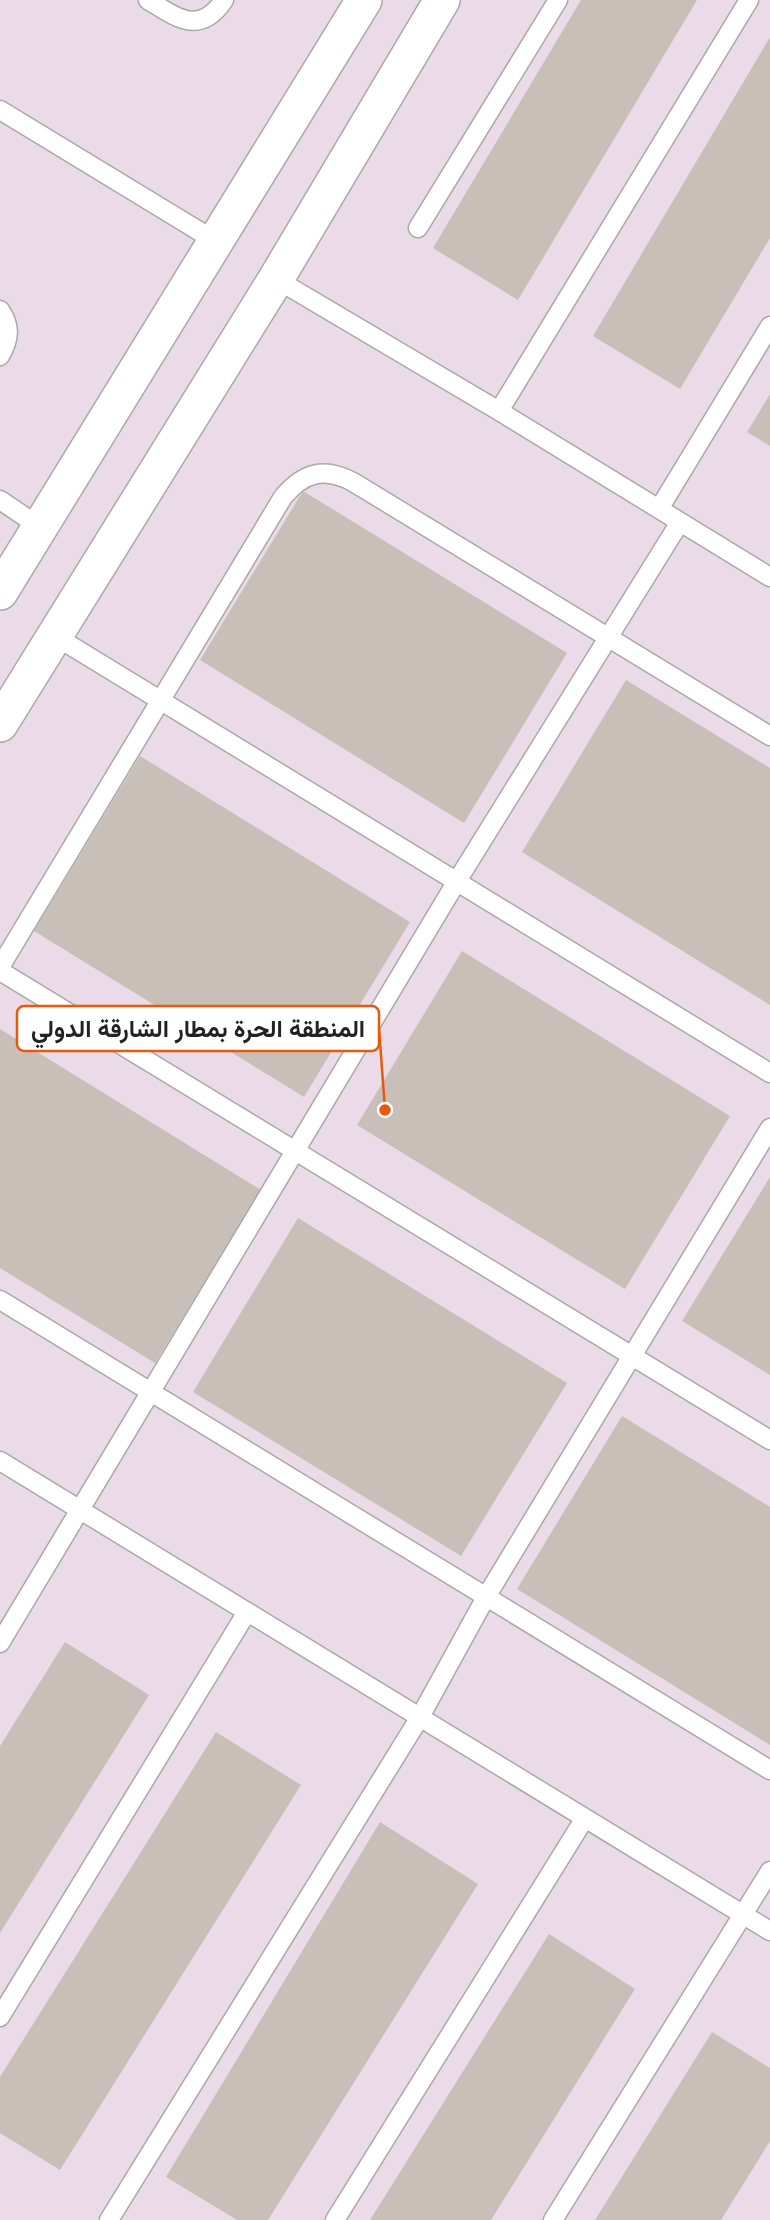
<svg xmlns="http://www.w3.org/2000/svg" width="770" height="2220" font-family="'Space Grotesk',Vazirmatn,sans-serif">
<rect width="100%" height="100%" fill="#f2efe9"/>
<path fill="#ebdbe8" d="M0,0H770V2220H0Z"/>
<path fill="#c7bfb8" d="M581,0H697L518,300L433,248Z
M770,37V238L680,389L593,336Z
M770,394V446L747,432Z
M303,491L567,653L464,823L200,660Z
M626,680L770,768V1005L522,852Z
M140,756L410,922L304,1097L34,931Z
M462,951L730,1116L625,1289L357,1125Z
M0,1029L261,1190L155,1363L0,1268Z
M770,1177V1375L682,1321Z
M298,1218L567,1383L461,1556L193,1392Z
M622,1416L770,1507V1745L517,1589Z
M65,1642L149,1695L0,1933V1746Z
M216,1732L301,1785L60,2170L0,2133V2077Z
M380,1822L478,1884L268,2220H237L166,2177Z
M549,1934L635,1989L491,2220H370Z
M712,2032L770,2068V2141L721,2220H595Z"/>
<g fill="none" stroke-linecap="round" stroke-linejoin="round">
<defs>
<path id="lane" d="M148,0C177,18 200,36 224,0
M0,110L217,242
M418,228L558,0
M276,279L499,411L770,577
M0,310C11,326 10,339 0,356
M499,411L749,0
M0,500L40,527
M659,509L770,326
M55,636L770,1073
M0,967L283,497C304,472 324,467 353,482L770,736
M0,971L770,1440
M0,1300L770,1770
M0,1461L770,1931
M0,1643L457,881L680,522
M0,2017L247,1612
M109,2220L420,1717L486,1597L770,1128
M335,2220L585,1818
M553,2220L770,1871"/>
<path id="street" d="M0,592L364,0
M0,724L276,279L442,0"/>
</defs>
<use href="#lane" stroke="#a9a9a9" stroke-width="21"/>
<use href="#street" stroke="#a9a9a9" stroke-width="38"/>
<use href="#lane" stroke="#fff" stroke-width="18"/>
<use href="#street" stroke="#fff" stroke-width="35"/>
</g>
<path fill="none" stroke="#e8590c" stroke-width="2.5" d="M385 1110L379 1028"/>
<circle fill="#e8590c" stroke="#fff" stroke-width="2.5" cx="385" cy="1110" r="7"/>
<rect fill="#fff" stroke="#e8590c" stroke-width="2.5" x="17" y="1006" width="362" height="45" rx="7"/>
<g font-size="24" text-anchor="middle" font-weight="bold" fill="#222">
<text x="198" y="1037">المنطقة الحرة بمطار الشارقة الدولي</text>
</g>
</svg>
